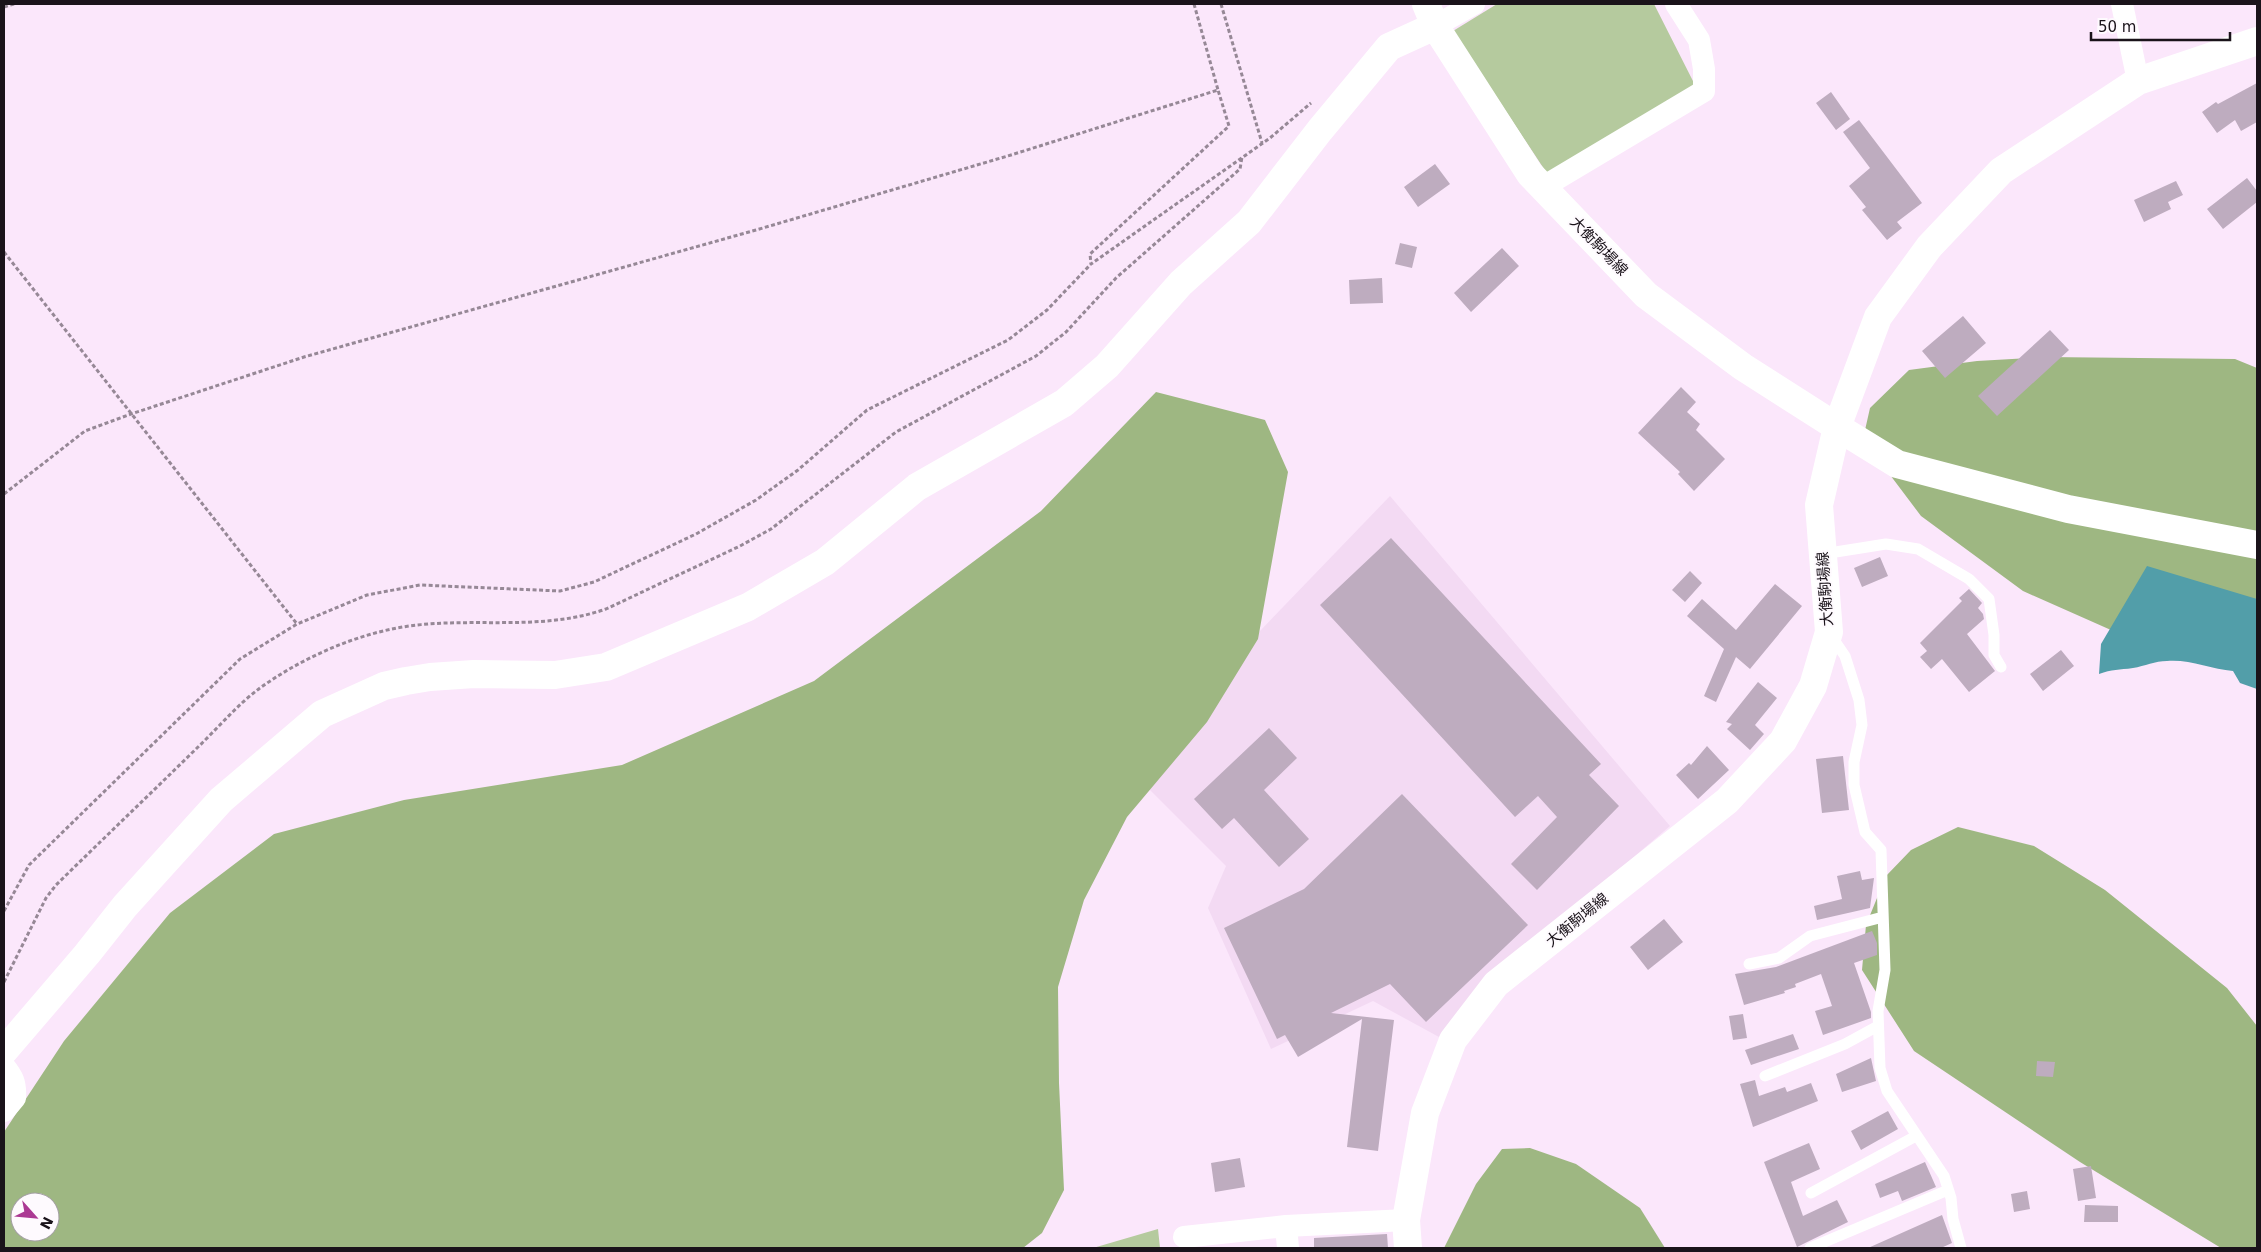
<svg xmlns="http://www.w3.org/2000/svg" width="2261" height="1252" font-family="'DejaVu Sans','Noto Sans JP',sans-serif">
<rect width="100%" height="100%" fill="#fbe7fb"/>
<path fill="#f3daf3" d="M1390,496L1670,826L1466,1001L1439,1037L1373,1001L1271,1049L1208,908L1226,866L1128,768Z"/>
<path fill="#b5ca9e" d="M1497,4H1654L1696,87L1548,175L1453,31Z
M1158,1229L1160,1248H1093Z"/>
<path fill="#9eb782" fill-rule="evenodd" d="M2045,357L2235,359L2257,368V671L2138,642L2023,591L1921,516L1863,439L1870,408L1909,370L1977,361Z
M1156,392L1265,420L1288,472L1258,639L1207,722L1127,817L1084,900L1058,987L1059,1083L1064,1190L1042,1233L1023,1248H4V1132L64,1041L170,913L274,834L404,800L622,765L814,681L1041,511ZM20,1202H50V1232H20Z
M1958,827L2034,846L2105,890L2227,988L2257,1026V1248H2221L2080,1162L1914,1051L1862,970L1866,925L1886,876L1911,850Z
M1530,1148L1576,1164L1640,1208L1665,1248H1444L1476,1184L1502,1149Z"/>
<path fill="#529ea9" d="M2147,566L2257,599V689L2240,683L2233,671C2211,669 2189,659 2167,661C2155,661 2145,666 2133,668C2119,670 2112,669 2099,674L2101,644Z"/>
<path fill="#beacbf" d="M2257,83V122L2241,131L2235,120L2217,133L2202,112L2216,102L2218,104Z
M1831,92L1850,119L1836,130L1816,103Z
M1859,120L1922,203L1897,222L1902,228L1887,240L1862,210L1866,207L1849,186L1870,168L1843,132Z
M1435,164L1450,184L1418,207L1404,187Z
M2247,178L2257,191V202L2223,229L2207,209Z
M2176,181L2183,195L2168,202L2171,209L2144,222L2134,200Z
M1400,243L1417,247L1412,268L1395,264Z
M1502,248L1519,266L1471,312L1454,293Z
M1382,278L1383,303L1350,304L1349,280Z
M1963,316L1986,343L1945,378L1922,351Z
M2050,330L2069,350L1997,416L1978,396Z
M1681,387L1696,402L1687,412L1700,424L1696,430L1725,459L1694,491L1678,474L1680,472L1638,433Z
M1391,538L1601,764L1589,775L1619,806L1537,890L1511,864L1557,817L1538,796L1515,817L1320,605Z
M1880,557L1888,576L1862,587L1854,568Z
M1690,571L1702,583L1685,602L1672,590Z
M1775,584L1802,606L1750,669L1736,657L1716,702L1704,696L1724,649L1687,616L1702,599L1736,630Z
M1969,589L1982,603L1978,608L1983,614L1984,619L1967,634L1995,671L1969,692L1942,659L1931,669L1920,657L1927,651L1920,643L1962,601L1959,598Z
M2061,650L2074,666L2043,691L2030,674Z
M1758,682L1777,698L1755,725L1764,734L1750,750L1727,729L1732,724L1726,722Z
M1269,728L1297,758L1264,790L1309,839L1279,867L1234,818L1222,829L1194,799Z
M1707,746L1729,770L1698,799L1676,775L1689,763L1691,765Z
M1843,756L1849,810L1822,813L1816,759Z
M1402,794L1528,925L1426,1022L1390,984L1331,1013L1394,1020L1378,1151L1347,1147L1362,1019L1298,1057L1285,1035L1277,1039L1224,928L1304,889Z
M1860,871L1862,880L1874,878L1870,908L1817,920L1814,906L1842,899L1837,876Z
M1664,919L1683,942L1648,970L1630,947Z
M1872,931L1877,943V955L1854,963L1871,1012V1018L1823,1035L1815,1011L1832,1006L1821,974L1795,984L1796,987L1784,991L1785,993L1744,1005L1735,974L1776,967Z
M1743,1014L1747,1038L1733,1040L1729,1016Z
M1793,1034L1799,1049L1751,1065L1745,1050Z
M1871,1058L1876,1081L1842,1092L1836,1074Z
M2037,1061L2055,1062L2053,1077L2036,1076Z
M1755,1080L1759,1096L1785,1087L1787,1092L1811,1083L1818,1101L1753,1127L1740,1084Z
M1888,1111L1898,1129L1861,1150L1851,1131Z
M1809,1143L1820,1169L1791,1182L1803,1216L1837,1200L1848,1222L1797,1247L1764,1162Z
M1240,1158L1245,1187L1215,1192L1211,1163Z
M1925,1162L1936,1187L1902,1201L1898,1191L1880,1198L1875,1184Z
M2091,1166L2096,1198L2078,1201L2073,1169Z
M2027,1191L2030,1209L2014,1212L2011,1194Z
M2085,1205L2118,1206V1222H2084Z
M1942,1215L1952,1243L1941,1248H1868Z
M1387,1234L1388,1248H1314V1238Z"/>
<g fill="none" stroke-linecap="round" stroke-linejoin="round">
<path stroke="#968896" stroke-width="3" stroke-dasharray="4 2.5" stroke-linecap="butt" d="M1194,4L1218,90
M1221,4L1262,143
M4,7L14,4
M4,252L297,624
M4,494L85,431L131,414L304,357L756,230L1011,155L1218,90L1229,126L1090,254L1091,264L1270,138L1311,103
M4,911L29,865L240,659L297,624L367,595L420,585L560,591L594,582L696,534L756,500L798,470L867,410L1008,340L1047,310L1091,264
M4,982L46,898L56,885C103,839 150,794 197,748C217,729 238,704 260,688C299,660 349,637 397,628C466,615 538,633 606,609L740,546L771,529L896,432L1036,356L1066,332L1116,278L1240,169L1242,157"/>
<path stroke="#fff" stroke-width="11" d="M1823,554L1886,544L1918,549L1969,579L1989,599L1994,635V655L2001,667
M1830,634L1845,656L1859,700L1862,725L1854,762V785L1865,832L1881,850L1885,970L1878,1011L1880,1068L1887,1091L1944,1176L1951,1198L1953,1219L1961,1248
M1749,964L1779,958L1810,936L1883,917
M1765,1076L1845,1044L1878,1026
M1811,1193L1916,1136
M1810,1248L1948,1190"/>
<path stroke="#fff" stroke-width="22" d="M2122,4L2138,81
M1435,26L1474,4
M1543,187L1704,91V69L1699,40L1676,4
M4,1066C13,1077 16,1083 15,1098L4,1111
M1286,1226L1288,1248
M1184,1237L1286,1226L1406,1220"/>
<path stroke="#fff" stroke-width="28" d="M1426,4L1435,26L1530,174L1646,295L1743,367L1837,427L1897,464L2068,509L2257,545
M4,1051L87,954L125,906L221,800L322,714L384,686L406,681L430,677L474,674L555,675L606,667L748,607L825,562L917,487L1064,403L1107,366L1181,283L1249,222L1320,130L1389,47L1435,26
M1408,1248L1406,1220L1425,1113L1453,1040L1496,984L1727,801L1783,741L1813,686L1829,632L1819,505L1837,427L1878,317L1929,247L2001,171L2138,81L2257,41"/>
</g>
<g text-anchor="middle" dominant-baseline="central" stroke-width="4" stroke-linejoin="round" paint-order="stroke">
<g font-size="15" fill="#1a131a" stroke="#fefafe">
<text transform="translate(1599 246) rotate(46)">大衡駒場線</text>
<text transform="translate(1825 589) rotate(-94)">大衡駒場線</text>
<text transform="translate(1577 920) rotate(-39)">大衡駒場線</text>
</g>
</g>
<rect width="2261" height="1252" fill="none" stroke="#1a131a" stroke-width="10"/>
<g transform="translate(35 1217) rotate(117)"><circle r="24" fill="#fefafe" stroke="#a39ea3"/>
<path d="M0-4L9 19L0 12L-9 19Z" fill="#ab3993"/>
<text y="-8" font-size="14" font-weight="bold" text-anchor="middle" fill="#1a131a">N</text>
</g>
<path d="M2091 32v8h139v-8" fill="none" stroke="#1a131a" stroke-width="2.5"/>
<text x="2098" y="32" font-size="15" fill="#1a131a" stroke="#fefafe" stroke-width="4" paint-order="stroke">50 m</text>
</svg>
